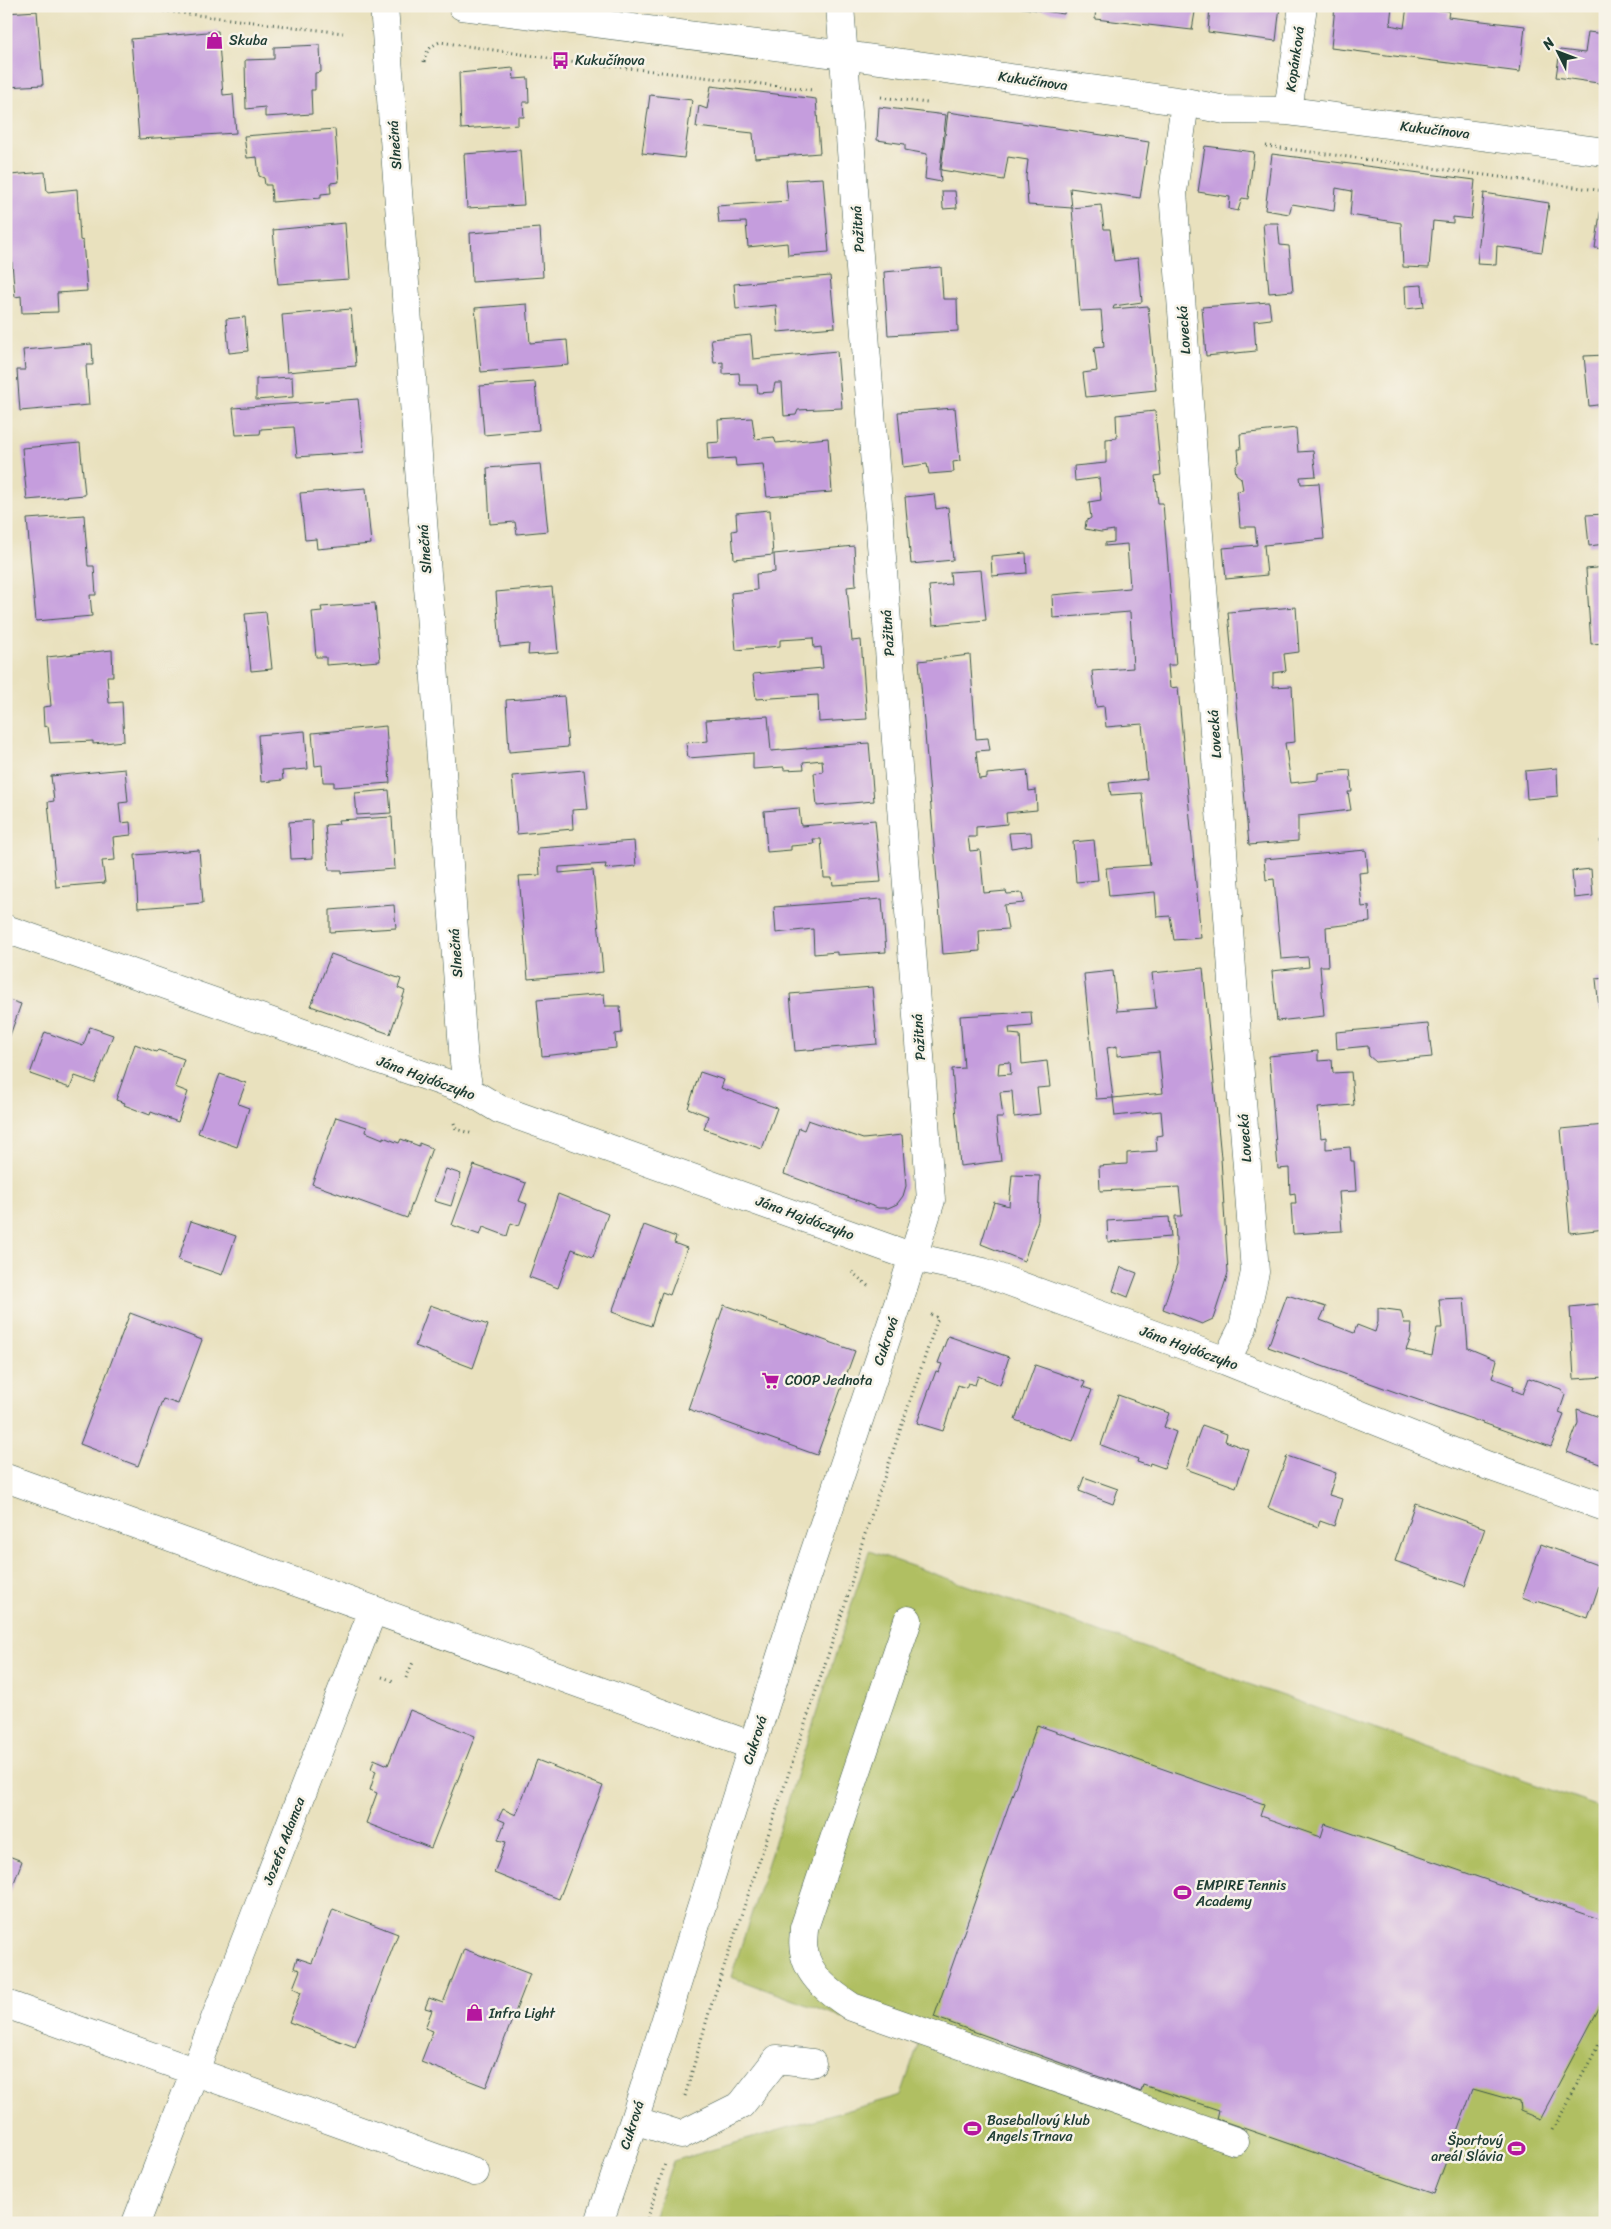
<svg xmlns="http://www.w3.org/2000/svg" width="1611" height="2229" font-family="Sriracha,sans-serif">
<rect width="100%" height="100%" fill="#f7f3e8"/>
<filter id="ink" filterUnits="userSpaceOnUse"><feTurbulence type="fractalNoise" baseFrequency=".02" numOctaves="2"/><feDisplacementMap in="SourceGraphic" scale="10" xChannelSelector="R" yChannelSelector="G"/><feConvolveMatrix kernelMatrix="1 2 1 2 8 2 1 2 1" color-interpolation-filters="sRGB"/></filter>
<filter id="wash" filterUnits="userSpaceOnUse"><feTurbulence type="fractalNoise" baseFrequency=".0096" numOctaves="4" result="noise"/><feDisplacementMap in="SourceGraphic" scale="20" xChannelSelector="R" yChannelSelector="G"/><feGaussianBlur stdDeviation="1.12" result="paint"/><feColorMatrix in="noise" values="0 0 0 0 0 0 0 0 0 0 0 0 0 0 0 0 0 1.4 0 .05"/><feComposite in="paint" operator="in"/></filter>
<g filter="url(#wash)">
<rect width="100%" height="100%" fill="#e9e1be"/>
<path fill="#b0bf62" stroke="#687e4b" d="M869,1551L1605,1809V2223H651L673,2161L901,2095L918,2045L731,1977Z"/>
<g id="blocks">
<path fill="#c59ddd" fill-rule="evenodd" d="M1010,6H1065L1064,14Z
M1096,6H1196L1192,30L1095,19Z
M1210,6H1280L1276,41L1208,32Z
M1335,6H1392L1390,25L1404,28L1407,6L1449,11L1448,17L1525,26L1520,72L1331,48Z
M37,11L43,85L6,87V13Z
M218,31L223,95L233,94L236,133L139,139L131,39Z
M1588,32L1605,34V84L1556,77L1560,50L1585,53Z
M320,45L321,72L315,73V90H311L312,114L265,117V107L246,109L245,60L274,59V47Z
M513,68L514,79L528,78L529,102H523L524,117H518V125L461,129L459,73Z
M711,86L816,99L820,153L755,158L753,133L696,127L699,106L707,109Z
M650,95L692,100L684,158L642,153Z
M879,107L946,115L940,170L941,182L925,179L927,154L905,150V144L877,140Z
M948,112L1149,142L1140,198L1070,188L1072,208L1028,205L1026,177L1028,160L1008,157L1004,180L941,170Z
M335,129L339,182L330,183L331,193L321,194V198L272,202L271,185H265L264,178L259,176L257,157L247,158L244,136Z
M1205,146L1254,152L1248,199L1242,198L1238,211L1229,209L1230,197L1198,192Z
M520,150L524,205L467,208L464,154Z
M1272,154L1475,180L1471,219L1453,217V223L1433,221L1429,268L1403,267L1401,223L1350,215L1352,191L1336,188L1334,211L1292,204L1289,214L1265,210Z
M45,172L47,192L77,189L80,240L83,241L87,291L57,293L58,312L22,313L21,296L15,297L6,195H11L10,175Z
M823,178L829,252L788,255L787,243L748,247L746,222L719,223L717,206L788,201L786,180Z
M942,191H955L957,208L943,209Z
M1484,193L1549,203L1542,252L1497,246L1496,265L1477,264Z
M1101,205L1104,229H1110L1114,261L1138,258L1142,302L1114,306L1113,309L1148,306L1156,390L1086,397L1083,373L1097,371L1094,348L1104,347L1101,310L1080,311L1072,208Z
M1601,207L1605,208V249L1595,248Z
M345,223L349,279L278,284L273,230Z
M1263,223H1278L1280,245L1289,246L1293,291L1269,293Z
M540,228L543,277L472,282L470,233Z
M941,267L943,299H957L958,331L888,335L884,272Z
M830,276L835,327L778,332L776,305L736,309L734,284Z
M1422,285L1424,307L1406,309L1405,286Z
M1269,302L1271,319L1254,321L1256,351L1206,356L1202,307Z
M527,304L530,343L567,340L569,365L481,372L475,308Z
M351,309L356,366L287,372L282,315Z
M245,317L248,351L229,353L226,319Z
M751,335L753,359L837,351L842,408L798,410L796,415L784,416L782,383H775L773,392L758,393L757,385H740L739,373L723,374V362L714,363L711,339Z
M92,344L93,365H86L89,405L20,411L17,370H25L23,350Z
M1605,355V404L1589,406L1584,356Z
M292,377L293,397L256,400V379Z
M535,382L539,430L484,435L480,386Z
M358,399L364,452L297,457L294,427L261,429L260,434L236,435L233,408Z
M955,408L960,461L953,462L954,472L929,474L927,464L903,467L898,412Z
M1155,411L1161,475L1155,476L1158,503H1163L1176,665H1168L1170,688L1178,687L1201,938L1174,940L1170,916L1157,917L1155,892L1109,896L1106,868L1150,865L1142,793L1111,795L1109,783L1147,779L1142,724L1106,727L1104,706L1096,707L1092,671L1133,668L1130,612L1053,618L1052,595L1130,588L1127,544L1105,546V543L1114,542V530L1101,532L1085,529L1086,521L1091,518L1089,502L1101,500L1099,478L1075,481L1074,466L1106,463V439L1117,438L1116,415Z
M752,418L755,439L774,437L776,443L828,438L832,492L767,497L763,464L736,466L735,458L708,460L707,443L719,442L718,420Z
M1296,428L1298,452L1313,451L1316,476L1300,477L1301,484L1319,483L1324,539L1264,545L1267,575L1226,579L1223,548L1257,545L1255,527H1240L1237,491L1243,490L1241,478L1236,474L1235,467L1239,461L1238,449H1241L1240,434Z
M80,443L85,495L27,500L22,448Z
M541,464L548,531L517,534L515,522L490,524L487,468Z
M366,488L371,544L317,549L316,539L305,540L300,493Z
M934,494L936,509L948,507L953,560L911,564L905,497Z
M770,510L773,555L734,559L732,531L737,530L736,513Z
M1605,514V544L1589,546L1586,515Z
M84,515L88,566H94L96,595H90L92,616L36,621L27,519Z
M854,546L856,586L847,587L852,641L861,640L867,719L819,722L818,695L756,699L753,674L823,668L821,647L814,648L813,638L780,640V646L736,650L731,593L757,590L756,574L775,572L774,554Z
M1026,553L1027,573L992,576L991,556Z
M1605,567V643L1591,644L1586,569Z
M981,570L986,620L933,625L929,586L951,584L950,572Z
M552,587L558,653L528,655L529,644L500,647L496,592Z
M375,603L380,661L326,665V657H316L312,612L322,611L321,607Z
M1296,607L1299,652L1284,654L1286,671L1273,673V687L1292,686L1295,742L1285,743L1291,783L1318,780V773L1350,770L1352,792H1348L1351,810L1298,816V841L1249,845L1228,612Z
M266,612L272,669L251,671L245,614Z
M112,650L113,676H107L109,703L122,702L124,741L93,744V741L50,743L48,726L44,727L43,707L51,706L47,657Z
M970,655L976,739L988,738L990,750L976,751L979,779L987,778V774L1027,770L1029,791L1036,790L1037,810L1006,813L1007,824L976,827V837H968L970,851L980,850L984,893L1006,891L1007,894L1022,893L1024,903L1004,905L1008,929L979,931L980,951L943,954L919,661Z
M564,696L568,747L509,752L506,700Z
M768,716L771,751L869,743L874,801L817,806L814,773L823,772L822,760L803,762L804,769L784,770V767L753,769V753L688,758L686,743L708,741L706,720Z
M386,726L390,783L334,787V782H323L322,765L315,766L312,733Z
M305,731L308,769L282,771L283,780L261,782L258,735Z
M1557,768L1558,796L1527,799L1525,771Z
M125,769L128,802L119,803L121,823L130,822L131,835L113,837L115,860L102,861L105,883L56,887L48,802L54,801L51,776Z
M584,770L588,809L572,810L573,829L517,834L512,776Z
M389,790L391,813L357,815L355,793Z
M799,808L801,826L875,820L881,882L833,885L832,878H824L821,839H813L814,844L791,846V850L767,852L764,811Z
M392,817L395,869L342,873V870H329L325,825L339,824L338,820Z
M312,820L313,858L291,859L289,822Z
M1031,832L1032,845L1011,848L1009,833Z
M1605,839V867L1602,868L1600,840Z
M1094,840L1098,880L1076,882L1073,842Z
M634,841L636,866L605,869L606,864L559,867V873L593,870L603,972L528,979L519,876L540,875L538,848Z
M199,850L203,903L138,908L135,855Z
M1366,850L1368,872L1359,873L1362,907L1369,906L1370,922L1326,927L1328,966H1320L1324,1016L1277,1021L1272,971L1309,967L1308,957L1281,959L1274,879L1266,880L1264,859Z
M1591,869L1593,896L1574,898L1572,871Z
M882,899L886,952L837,955V952L814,954L813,929L776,933L774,907Z
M394,905L396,928L330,932V910Z
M331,954L401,979L398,988L405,991L390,1034L311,1006Z
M1203,968L1221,1158L1228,1273L1213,1319L1202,1324L1163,1309L1177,1265L1175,1216H1182L1179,1187L1100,1191L1099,1166L1127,1164V1153L1157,1151L1156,1136L1163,1135L1161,1111L1115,1116L1113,1098L1163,1093L1159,1052L1117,1056V1046L1107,1048L1113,1098L1096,1099L1084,974L1113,971L1117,1011L1156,1008L1152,973Z
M1605,978V1007L1599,1008L1596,979Z
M872,987L877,1044L795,1051L790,994Z
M604,994L605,1006H620L622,1033L615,1034L616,1048L542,1056L537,1000Z
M6,999L21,1004L7,1044H6Z
M1031,1012L1032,1026L1009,1028L1010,1034L1020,1035L1022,1064L1047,1061L1050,1087L1037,1088L1040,1114L1014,1117L1012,1091L1000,1092L1003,1118H996L1001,1161L960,1166L952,1069L964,1068L960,1016ZM1010,1062L1011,1074L998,1075L999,1063Z
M1428,1024L1432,1057L1376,1062L1369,1056L1368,1046L1337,1049L1336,1032Z
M90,1027L113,1035L95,1083L75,1076L70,1088L30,1074L45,1032L83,1046Z
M135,1044L156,1052L158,1050L184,1059L175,1087L188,1092L178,1122L151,1112L150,1115L124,1105L125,1103L116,1100Z
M1318,1051V1061L1332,1060L1333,1073L1351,1072L1354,1105L1318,1108L1321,1138L1326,1137V1149L1350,1147L1351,1161H1354L1356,1191L1339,1192L1342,1231L1293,1234L1291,1204H1296L1295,1193L1290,1194L1289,1168L1278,1169L1269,1056Z
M700,1072L724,1080L721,1088L777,1108L762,1149L704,1129L708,1116L688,1108Z
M220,1074L246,1083L238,1104L249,1108L237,1147L198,1133Z
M336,1117L367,1127L366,1132L383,1139V1137L399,1143L401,1139L419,1146V1143L432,1148L407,1218L312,1184Z
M808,1120L863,1139L902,1135L906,1186L903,1196L897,1204L888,1208H878L784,1174L799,1128L804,1130Z
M1605,1125V1229L1570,1233L1561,1129Z
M474,1165L526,1183L519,1201L527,1204L519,1226L511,1223L507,1236L483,1227L480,1235L452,1225Z
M446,1169L461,1174L451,1206L434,1201Z
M1012,1175L1040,1176L1038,1220L1024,1261L981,1244L994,1202L1009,1206Z
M558,1194L608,1214L593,1257L572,1249L558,1288L529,1277Z
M1169,1217L1171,1237L1108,1242L1107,1221Z
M191,1221L236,1236L222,1275L178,1260Z
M644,1225L676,1237L674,1243L687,1248L670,1295L662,1292L651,1326L612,1312Z
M1121,1267L1137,1273L1128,1297L1113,1291Z
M1287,1295L1326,1307L1320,1320L1354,1333L1357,1325L1375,1332L1378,1322V1308L1401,1311L1404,1323H1412L1411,1337L1406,1350L1432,1356L1437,1328H1442L1439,1299L1464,1298L1468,1348L1497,1360L1492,1378L1514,1386L1513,1390L1523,1394L1529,1378L1561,1389L1565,1395L1559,1413L1564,1415L1551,1447L1268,1347Z
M1599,1304L1605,1377L1574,1379L1570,1307Z
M430,1305L488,1325L473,1368L415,1346Z
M724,1305L855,1351L817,1455L688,1409Z
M130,1313L202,1340L178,1404L163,1399L138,1466L80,1444Z
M948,1336L1009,1357L1000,1385L978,1376L975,1385L968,1383L966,1388L958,1385L943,1431L917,1423L936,1371L939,1372L942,1364L938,1363Z
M1035,1365L1085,1382L1083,1387L1092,1390L1073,1441L1015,1420Z
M1118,1395L1169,1413L1164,1427L1176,1432L1164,1468L1150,1463L1149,1466L1137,1462L1138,1459L1101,1445Z
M1577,1409L1605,1419V1466L1567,1452L1578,1423Z
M1202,1425L1227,1434L1225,1441L1249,1450L1236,1487L1186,1469Z
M1287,1456L1336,1473L1329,1495L1342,1499L1334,1526L1320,1521L1318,1527L1268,1508Z
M1084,1477L1118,1489L1113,1504L1079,1491Z
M1415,1503L1485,1528L1465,1586L1395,1561Z
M1541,1544L1605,1568L1588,1618L1537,1601L1535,1603L1522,1598Z
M410,1710L475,1736L431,1848L366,1823L377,1793L370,1790L376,1771L371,1769L374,1759L388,1765Z
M1037,1725L1264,1804L1260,1816L1321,1837L1325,1824L1605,1921V1997L1540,2119L1520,2111L1519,2102L1473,2089L1434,2194L1217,2119L1219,2110L1143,2085L1141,2092L934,2017Z
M537,1760L603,1786L559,1899L494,1873L506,1842L498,1840L505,1822L498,1819L503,1809L516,1815Z
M6,1855L22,1861L8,1899L6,1898Z
M333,1909L398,1934L355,2047L289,2022L301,1992L293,1988L300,1970L294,1968L297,1958L312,1963Z
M464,1949L530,1974L486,2087L421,2062L433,2031L425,2028L432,2010L425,2008L429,1998L443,2003Z"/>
</g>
</g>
<g filter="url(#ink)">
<use href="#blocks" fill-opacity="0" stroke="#3d5649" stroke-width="1"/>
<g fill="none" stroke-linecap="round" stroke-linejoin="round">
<defs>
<path id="minor" d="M384,6L464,1062L469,1091
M462,6L844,55L1185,102L1225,110L1288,111L1605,152
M1185,102L1173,192L1255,1272L1243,1327L1226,1361
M1288,111L1303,6
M6,929L469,1091L499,1109L913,1257L983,1272L1226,1361L1486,1465L1605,1507
M6,1478L753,1746
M908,1620L804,1928C804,1935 802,1944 804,1951C808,1977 832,1994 852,2007L1235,2141
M6,2004L475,2172
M634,2120L681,2135L741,2105L777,2059L812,2063
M136,2223L373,1610
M599,2223L634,2120L804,1583L899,1301L931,1200L840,6"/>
</defs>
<use href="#minor" stroke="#3d5649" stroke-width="29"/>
<path stroke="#3d5649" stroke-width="3" stroke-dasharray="1 4" stroke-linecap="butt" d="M124,6L343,33
M424,62C426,51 430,46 440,42L561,60L812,90
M881,97L927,103
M1266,146L1605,191
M454,1123L456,1129L473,1134
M852,1272L868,1286
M382,1677L394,1681
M406,1678L414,1660
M685,2096L710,2009L847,1598L862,1543L938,1318L930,1314
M1553,2130L1605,2033
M646,2223L665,2164"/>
<use href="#minor" stroke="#fff" stroke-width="28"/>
</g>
</g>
<defs>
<symbol id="shop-bare" viewBox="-9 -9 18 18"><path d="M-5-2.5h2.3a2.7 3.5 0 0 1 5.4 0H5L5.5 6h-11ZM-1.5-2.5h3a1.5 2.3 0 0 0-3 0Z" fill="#b5179e" stroke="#f7f3e8" stroke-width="2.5" paint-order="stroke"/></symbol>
<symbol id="bus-bare" viewBox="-9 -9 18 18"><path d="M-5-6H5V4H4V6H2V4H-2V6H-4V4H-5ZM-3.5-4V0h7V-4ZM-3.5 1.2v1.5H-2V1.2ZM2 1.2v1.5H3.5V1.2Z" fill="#b5179e" stroke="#f7f3e8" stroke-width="2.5" paint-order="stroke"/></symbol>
<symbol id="supermarket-bare" viewBox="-9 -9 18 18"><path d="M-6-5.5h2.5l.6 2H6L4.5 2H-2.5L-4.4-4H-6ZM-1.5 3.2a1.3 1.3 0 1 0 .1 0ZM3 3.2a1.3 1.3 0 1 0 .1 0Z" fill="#b5179e" stroke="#f7f3e8" stroke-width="2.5" paint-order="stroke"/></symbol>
<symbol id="stadium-bare" viewBox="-9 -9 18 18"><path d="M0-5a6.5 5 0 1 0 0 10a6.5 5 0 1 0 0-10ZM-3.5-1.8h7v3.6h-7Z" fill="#b5179e" stroke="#f7f3e8" stroke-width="2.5" paint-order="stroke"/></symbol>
</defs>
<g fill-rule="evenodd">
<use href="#shop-bare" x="202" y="28" width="25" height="25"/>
<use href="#bus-bare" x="548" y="48" width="25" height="25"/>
<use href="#supermarket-bare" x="758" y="1368" width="25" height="25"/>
<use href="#stadium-bare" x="1170" y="1880" width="25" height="25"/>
<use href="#shop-bare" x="462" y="2000" width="25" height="25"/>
<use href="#stadium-bare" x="960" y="2116" width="25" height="25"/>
<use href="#stadium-bare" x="1504" y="2136" width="25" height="25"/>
</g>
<g text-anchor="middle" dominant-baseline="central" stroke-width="5" stroke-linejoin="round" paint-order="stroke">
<g font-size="14" fill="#1f3d34" stroke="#f7f3e8" text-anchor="start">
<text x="229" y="40">Skuba</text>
<text x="575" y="60">Kukučínova</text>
<text x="785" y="1380">COOP Jednota</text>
<text x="1196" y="1885">EMPIRE Tennis<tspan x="1196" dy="16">Academy</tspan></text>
<text x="489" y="2013">Infra Light</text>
<text x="987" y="2120">Baseballový klub<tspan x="987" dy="16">Angels Trnava</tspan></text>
<text x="1503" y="2140" text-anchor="end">Športový<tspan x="1503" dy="16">areál Slávia</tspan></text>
</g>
<g font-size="14" fill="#1f3d34" stroke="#f7f3e8">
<text transform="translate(1295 59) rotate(-82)">Kopánková</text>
<text transform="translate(1033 81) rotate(8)">Kukučínova</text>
<text transform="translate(1435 130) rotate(7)">Kukučínova</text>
<text transform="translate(395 145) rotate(-94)">Slnečná</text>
<text transform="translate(858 229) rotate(-94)">Pažitná</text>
<text transform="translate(1184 330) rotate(-94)">Lovecká</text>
<text transform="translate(425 549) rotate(-94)">Slnečná</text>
<text transform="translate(888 633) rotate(-94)">Pažitná</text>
<text transform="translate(1215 734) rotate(-94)">Lovecká</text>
<text transform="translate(456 953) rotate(-94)">Slnečná</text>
<text transform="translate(919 1037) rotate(-94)">Pažitná</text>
<text transform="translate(426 1078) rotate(20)">Jána Hajdóczyho</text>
<text transform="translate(1245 1138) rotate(-94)">Lovecká</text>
<text transform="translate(805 1218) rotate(20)">Jána Hajdóczyho</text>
<text transform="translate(886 1341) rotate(-71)">Cukrová</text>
<text transform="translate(1189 1348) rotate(20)">Jána Hajdóczyho</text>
<text transform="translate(755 1740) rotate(-72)">Cukrová</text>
<text transform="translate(284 1841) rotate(-69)">Jozefa Adamca</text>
<text transform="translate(632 2125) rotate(-72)">Cukrová</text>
</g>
</g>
<rect width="1611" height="2229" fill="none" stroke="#f7f3e8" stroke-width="25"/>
<g transform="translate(1558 52) rotate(312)" stroke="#f7f3e8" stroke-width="4" paint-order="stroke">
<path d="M0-4L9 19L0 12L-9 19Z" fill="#1f3d34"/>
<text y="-8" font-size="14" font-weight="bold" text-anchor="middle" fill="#1f3d34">N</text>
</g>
</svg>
